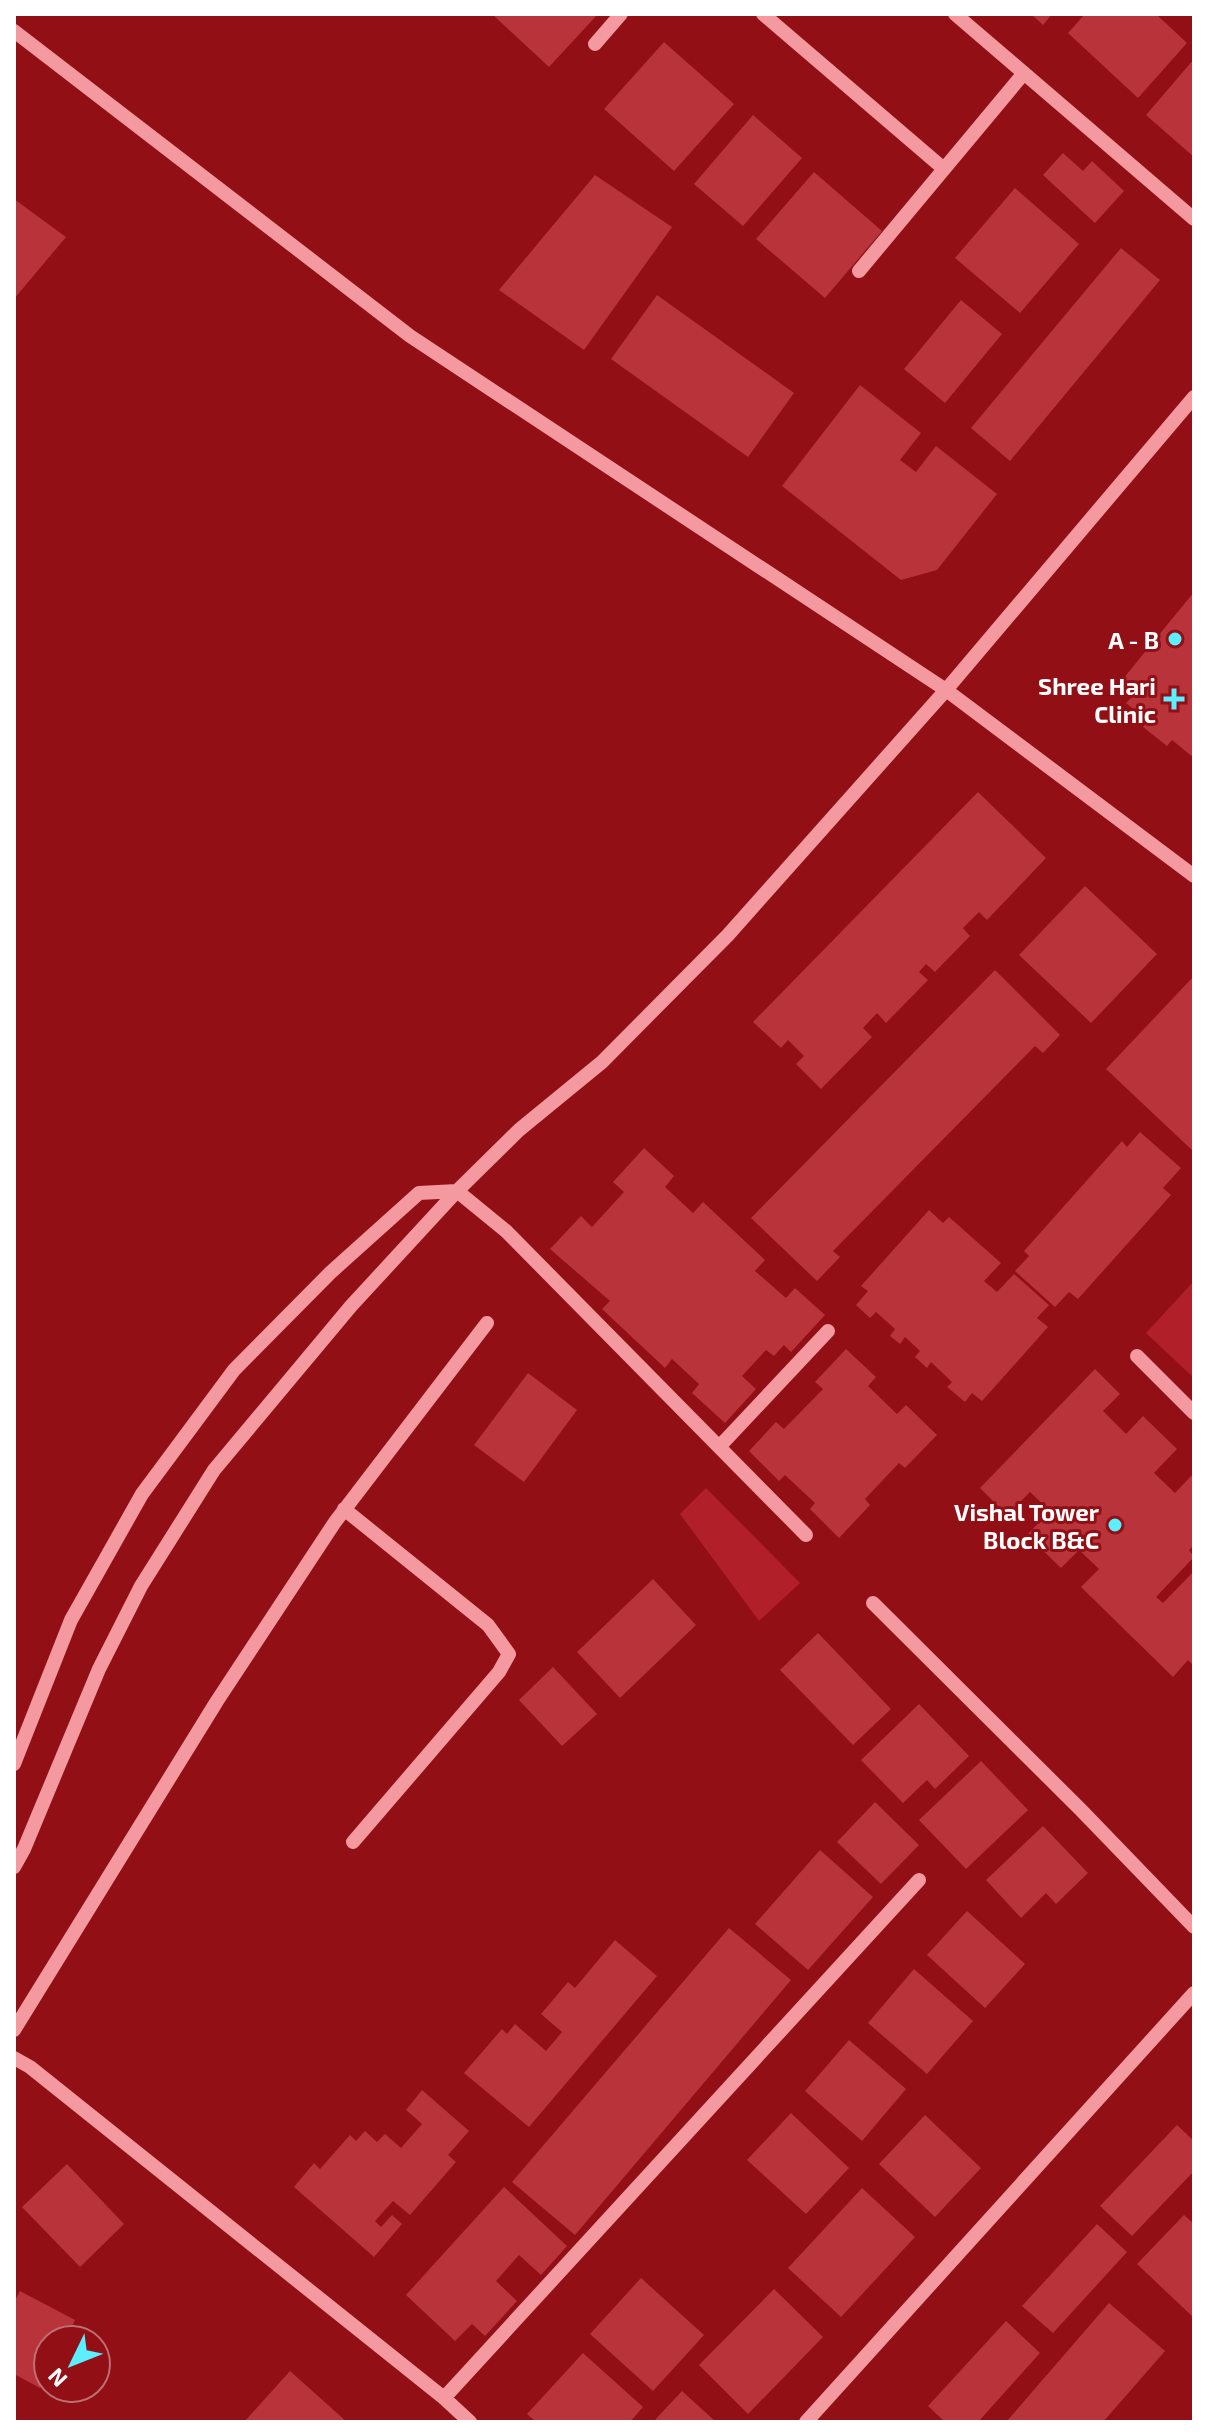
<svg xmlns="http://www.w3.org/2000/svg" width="1208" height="2436" font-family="'Exo 2',sans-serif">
<rect width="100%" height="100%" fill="#910f15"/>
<path fill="#b12029" d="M1194,1281V1378L1146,1333Z
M706,1488L800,1583L759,1621L680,1514Z"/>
<path fill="#b9333b" d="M492,14H598L549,67Z
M1031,14H1052L1043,25Z
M1085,14H1156L1187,43L1138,98L1068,33Z
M664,42L734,104L674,171L604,109Z
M1194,59V157L1146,115Z
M753,115L802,158L743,226L694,184Z
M1063,153L1083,171L1092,161L1124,191L1095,223L1043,175Z
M814,172L882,231L825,298L756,239Z
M595,175L672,227L584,350L499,290Z
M1015,188L1079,244L1020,313L955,258Z
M14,199L66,237L14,299Z
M1121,248L1160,280L1010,461L971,428Z
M657,295L794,393L748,457L611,359Z
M961,300L1002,334L945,403L904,369Z
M860,385L921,433L900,460L916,472L936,446L997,494L937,570L901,580L782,486Z
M1194,592V758L1172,740L1167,746L1143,727L1148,721L1126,703L1132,697L1118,685Z
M978,792L1046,858L987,920L979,912L963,928L970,936L935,972L926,964L919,972L928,980L886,1023L877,1013L863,1028L872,1037L821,1089L796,1064L804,1056L788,1040L781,1048L753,1022Z
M1085,886L1157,954L1091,1023L1019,955Z
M995,970L1060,1035L1043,1053L1035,1046L833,1251L840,1257L817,1281L751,1218Z
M1194,976V1152L1106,1069Z
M1140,1132L1181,1168L1163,1188L1171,1195L1078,1299L1069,1292L1055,1307L1015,1271L1029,1256L1024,1251L1122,1141L1127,1147Z
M644,1148L674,1176L665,1187L693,1213L703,1202L765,1260L755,1271L786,1298L795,1288L825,1315L791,1352L784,1345L774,1356L766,1350L742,1376L756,1389L725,1423L692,1393L699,1384L672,1359L665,1368L602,1309L610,1301L550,1249L581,1216L592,1227L624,1192L613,1182Z
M929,1210L943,1223L949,1217L1001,1263L984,1281L997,1292L1014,1274L1049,1305L1037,1318L1048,1327L982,1401L972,1393L965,1402L947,1387L952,1382L931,1362L927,1368L915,1357L920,1351L905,1337L900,1344L890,1336L895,1329L876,1312L870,1318L856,1305L868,1291L861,1286Z
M846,1349L876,1377L868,1386L897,1414L906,1405L937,1435L905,1468L899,1463L865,1499L870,1505L839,1538L810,1509L815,1503L785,1475L779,1481L749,1451L776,1422L784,1429L823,1389L815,1382Z
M1095,1369L1120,1394L1103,1411L1126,1434L1143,1416L1177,1449L1154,1473L1175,1493L1194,1473V1545L1189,1550L1194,1557L1156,1597L1163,1603L1194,1571V1666L1188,1660L1173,1677L1081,1587L1099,1569L1079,1550L1061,1568L1027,1535L1050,1511L1030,1492L1007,1515L980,1488Z
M528,1373L577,1410L524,1482L474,1445Z
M653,1579L696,1625L620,1698L577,1652Z
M818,1633L891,1709L853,1745L780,1670Z
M553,1667L597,1714L562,1746L519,1700Z
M919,1704L969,1756L935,1789L927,1780L903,1803L861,1760Z
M981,1761L1028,1810L966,1869L919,1820Z
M875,1802L919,1845L881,1884L837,1842Z
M1043,1826L1088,1873L1056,1904L1046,1893L1021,1918L986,1880Z
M820,1850L873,1897L808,1970L755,1924Z
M967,1911L1025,1964L985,2008L927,1955Z
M729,1928L791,1980L575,2235L512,2182Z
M615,1940L657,1976L529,2127L464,2073L502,2029L507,2034L515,2024L546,2051L562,2032L541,2014L568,1982L575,1988Z
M914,1969L973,2021L927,2074L868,2023Z
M849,2040L906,2089L862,2141L805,2091Z
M422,2090L469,2131L448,2155L456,2162L410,2215L393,2201L375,2221L381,2227L392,2215L402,2224L374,2257L294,2187L314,2163L320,2169L350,2135L356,2141L365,2131L377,2142L385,2134L401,2148L422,2124L406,2110Z
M791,2113L849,2168L806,2214L747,2160Z
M925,2115L981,2168L935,2217L879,2164Z
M1177,2125L1194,2141V2171L1132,2236L1100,2206Z
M67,2164L124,2224L80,2267L22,2207Z
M504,2187L567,2246L541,2275L519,2255L496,2281L517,2301L485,2336L472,2324L455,2341L406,2295Z
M862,2188L915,2237L841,2317L788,2268Z
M1184,2215L1194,2224V2318L1137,2264Z
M1097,2224L1127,2252L1053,2333L1022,2306Z
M641,2278L704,2335L653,2391L590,2334Z
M774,2289L823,2337L748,2414L699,2365Z
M20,2291L75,2320L65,2340H48V2372L40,2388L14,2374V2302Z
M1109,2303L1165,2351L1103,2422H1006Z
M1006,2321L1040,2353L978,2422H945L928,2406Z
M583,2353L643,2407L630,2422H536L527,2414Z
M290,2371L347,2422H244Z
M682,2391L716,2422H653Z"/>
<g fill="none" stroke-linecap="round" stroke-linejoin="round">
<path stroke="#f4999f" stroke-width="14" d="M763,14L944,169
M955,14L1194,219
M14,31L410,336L946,690L1194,876
M595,44L621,14
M859,271L1024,73
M1137,1356L1194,1413
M719,1447L828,1331
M344,1509L488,1625L509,1654L499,1672L353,1842
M873,1603L1081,1810L1194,1927
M14,1764L71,1620L142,1494L234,1370L330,1273L419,1193L457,1191L506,1231L806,1535
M14,1867L24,1849L99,1669L141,1586L214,1470L351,1306L457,1191L519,1130L602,1062L728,935L946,690L1194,397
M14,2030L217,1701L335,1522L487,1323
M14,2058L30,2067L444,2398L470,2422
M444,2398L919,1880
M806,2422L1194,1993"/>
</g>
<g fill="#5cefff" stroke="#910f15" stroke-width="3">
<circle cx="1175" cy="639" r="8"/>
<path d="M1170 687h8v8h8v8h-8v8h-8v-8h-8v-8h8z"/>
<circle cx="1115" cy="1525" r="8"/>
</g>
<g text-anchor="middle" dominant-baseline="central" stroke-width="6" stroke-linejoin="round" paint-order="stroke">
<g font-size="24" font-weight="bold" fill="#fff" stroke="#910f15" text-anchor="end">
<text x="1159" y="639">A - B</text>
<text x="1156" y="685">Shree Hari<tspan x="1156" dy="28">Clinic</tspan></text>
<text x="1099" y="1511">Vishal Tower<tspan x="1099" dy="28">Block B&amp;C</tspan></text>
</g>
</g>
<rect width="1208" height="2436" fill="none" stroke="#ffffff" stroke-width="32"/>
<g transform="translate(72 2364) rotate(227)"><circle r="38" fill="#910f15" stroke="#bd6f73" stroke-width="2"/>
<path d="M0-6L14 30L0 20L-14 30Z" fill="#5cefff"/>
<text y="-12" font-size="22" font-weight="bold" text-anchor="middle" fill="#ffffff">N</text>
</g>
</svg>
